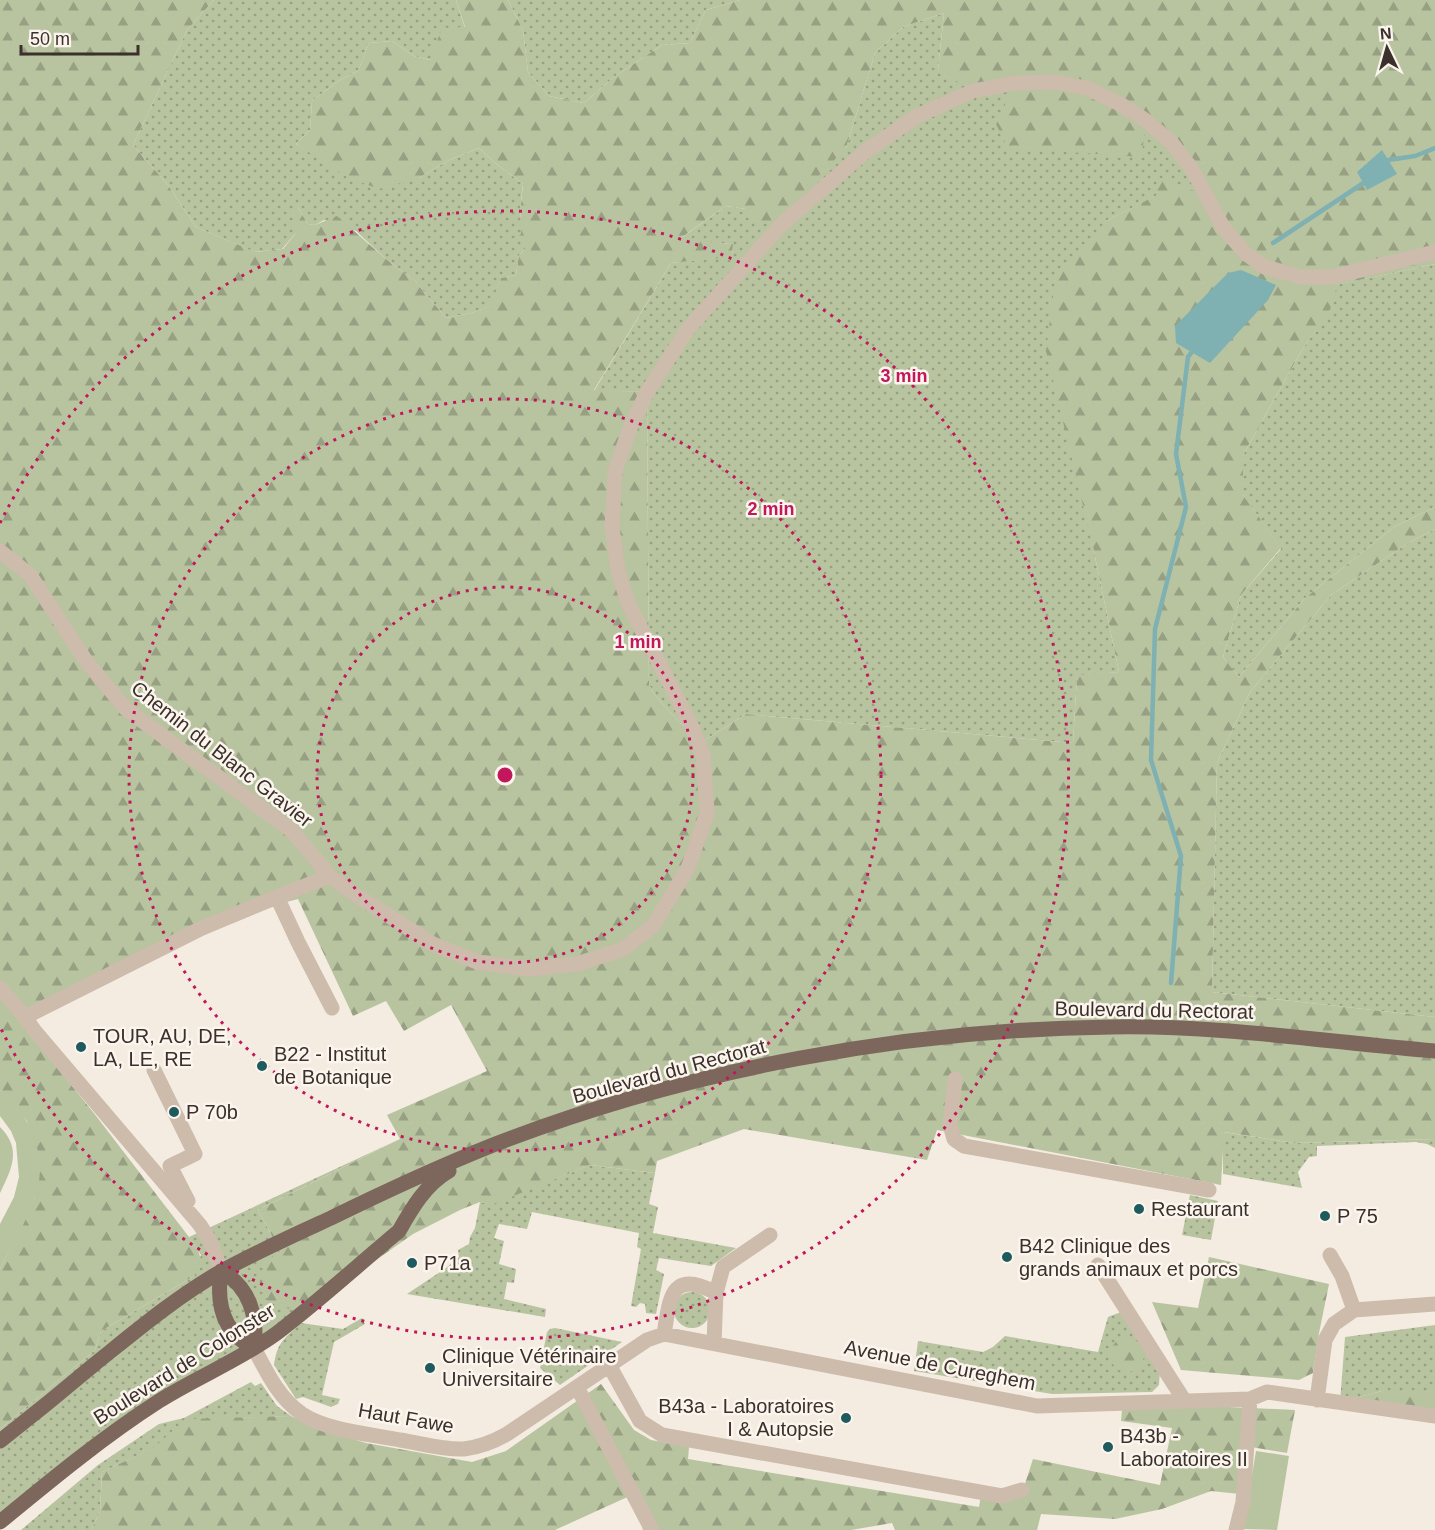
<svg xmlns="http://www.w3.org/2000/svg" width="1435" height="1530" font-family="Arial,sans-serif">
<defs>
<pattern id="grass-dots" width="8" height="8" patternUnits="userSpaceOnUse" patternTransform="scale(1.5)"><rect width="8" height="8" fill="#b8c4a0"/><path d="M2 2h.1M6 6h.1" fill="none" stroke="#97a083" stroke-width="1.8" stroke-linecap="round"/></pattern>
<pattern id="forest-firs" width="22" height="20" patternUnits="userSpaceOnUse" patternTransform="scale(1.5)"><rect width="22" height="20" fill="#b8c4a0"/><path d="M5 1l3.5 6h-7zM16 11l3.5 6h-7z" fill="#97a083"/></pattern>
</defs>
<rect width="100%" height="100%" fill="#f4ebe1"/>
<path fill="url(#grass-dots)" d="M214,0H456L465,28L430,60L414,56L392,41L369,43L358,71L340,80L312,101L310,130L296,144L318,157L419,178L449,160L479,148L494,162L523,184C520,206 519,227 526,248L519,255L516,275L501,278L491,306L471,313L446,318L414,280L386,259L356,231L324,220L315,225L308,224L298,208L296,233L282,249L254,252L196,227L168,185L133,145L187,30Z
M508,0H740L706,10L690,43L662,45L614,77L584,103L549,96L528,72L523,30Z
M944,13L938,70L1015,83L1141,157L1145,120L1206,195H1158L1106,221L1093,547L1119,672L1077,676L1073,743L746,714L699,744L653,693L649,684L647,392L594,391L671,263L732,256L733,244L677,241L726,206L746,209L846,148L875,53L903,27Z
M1435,264V507L1394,527L1305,598L1239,677L1223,657L1241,595L1281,549L1243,495V455L1302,350L1334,301L1335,285Z
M1435,529V1017L1212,992L1217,763L1250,692L1331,595L1408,543Z
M1223,1132L1294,1143L1435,1139V1148L1427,1144L1416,1142L1317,1146V1156L1309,1157L1298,1172L1302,1188L1223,1174Z
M400,1139L258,1210L280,1251L301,1313L191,1382L0,1522V1429L95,1350L101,1331L194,1276L201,1255L189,1237Z
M590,1165L655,1173L649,1204L658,1207L653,1233L736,1248L711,1266L659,1258L656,1270L664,1274L656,1314L646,1313L645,1304L640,1303L636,1307L631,1306L641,1249L637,1247L639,1233L532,1212L527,1229L499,1224L494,1238L504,1241L499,1264L516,1269L514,1283L507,1282L504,1299L546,1309L545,1317L407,1294L446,1268L459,1257L458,1250L469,1244L470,1237L475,1228L480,1202L491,1204Z
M1190,1195L1218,1201L1211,1240L1182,1235Z
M674 1310a18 18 0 1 1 36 0a18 18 0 1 1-36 0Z
M1121,1312L1160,1369L1159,1385L1152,1392L1052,1394L914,1371L918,1341L983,1352L993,1347L1005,1336L1098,1352L1108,1317Z
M362,1318L365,1324L334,1342L322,1395L340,1399L338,1404L331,1407L303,1397L296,1399L274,1365C277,1342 285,1338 301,1323L343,1329Z
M1435,1325V1391H1382L1340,1402L1345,1337Z
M555,1328L622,1342L560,1385L540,1368L547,1332L550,1329Z
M251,1382L255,1386L261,1383L277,1406L291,1416L186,1420L154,1448L102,1472L100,1512L91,1530H21L98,1465L159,1424L184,1418Z"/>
<path fill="url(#forest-firs)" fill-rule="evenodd" d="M0,0H214L187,30L133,145L168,185L196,227L255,252L283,249L296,233L293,209L298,208L308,224L315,225L337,216L386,259L414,280L446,318L471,313L490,306L501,278L516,275L519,255L526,248L516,238L521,234V204L523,184L494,162L479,148L449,160L419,178L379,189L347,177L296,144L310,130L312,101L340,80L358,71L369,43L392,41L414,56L430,60L442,28L465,27L456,0H508L523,30L528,72L549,96L584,103L614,77L662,45L690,43L706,10L740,0H1435V264L1336,285L1335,301L1302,350L1243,455V495L1281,548L1241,595L1223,657L1239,677L1305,598L1394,527L1435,507V529L1408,543L1331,595L1250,692L1217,763L1212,992L1435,1017V1139L1294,1143L1224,1132L1221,1185L937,1130L927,1160L744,1129L657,1161L655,1173L590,1165L491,1205L480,1202L460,1210L413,1234L301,1313L269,1302L263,1292L264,1263L280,1251L258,1210L400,1139L387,1115L487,1071L451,1005L404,1031L386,1001L353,1016L298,899L225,918L14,1014L93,1112L189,1237C200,1253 205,1257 194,1276L101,1331L95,1350L0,1429V1269L35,1198L27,1121L0,1090ZM944,13L938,70L973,91L1015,83L996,124L1008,148L1142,157L1145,121L1205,195L1158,177L1157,195L1106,221L1055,280L1046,351L1093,547L1119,672L1077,675L1073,743L746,714L699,744L653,693L649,684L647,392L594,390L671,263L732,257L733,244L678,240L726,206L746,209L757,225L774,222L846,148L875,53L903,27Z
M1209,1257L1329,1284L1319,1333L1313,1373L1299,1380L1181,1370L1152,1302L1198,1308Z
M1110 1355a17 17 0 1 1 34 0a17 17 0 1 1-34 0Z
M601,1384L634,1430L651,1440L689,1447L688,1459L979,1507L981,1495L1022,1493L1033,1459L1160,1485L1172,1428L1121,1421L1122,1410L1207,1406L1295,1410L1287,1453L1245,1446L1240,1494L1211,1491L1162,1509L1115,1519L1041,1514L1037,1530H895L892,1523L851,1530H643L634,1494L555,1530H91L100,1512L102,1472L153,1448L186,1419L291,1416L313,1427L366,1443L472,1462L506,1451Z
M1382,1391H1435V1412L1340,1402Z"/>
<path fill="#b8c4a0" d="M0,1090C31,1115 49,1158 35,1198C27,1221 11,1246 0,1269V1224L14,1197L19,1177L16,1143L11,1131L0,1116Z
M0,1127C22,1149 12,1168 0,1193Z
M1256,1451L1289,1456L1277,1530L1243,1529Z"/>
<path fill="#7fb0b2" d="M1382,150L1397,174L1367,190L1357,172Z
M1241,270L1276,285L1268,300L1210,363L1176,343L1175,326L1228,273Z"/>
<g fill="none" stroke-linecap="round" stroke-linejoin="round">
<path stroke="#7fb0b2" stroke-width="4.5" d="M1384,163L1388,160L1415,156L1435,148
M1273,243L1368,180
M1171,983L1181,856L1151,760L1155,629L1186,507L1176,454L1188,357L1195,348"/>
<path stroke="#cdbbac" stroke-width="15" d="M0,551L30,575L86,661L126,709L292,831L330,876
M277,897L330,876L350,891L433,944L477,962L528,969L577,964L623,949L653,926L688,868L707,813L703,755L691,725L628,603L618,570L612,527L615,471L630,428L647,392L687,330L781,225L865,152L917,116L973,91L1015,83L1055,82L1087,88L1122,105L1145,120L1171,142L1192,169L1223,227L1245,253L1265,267L1301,277H1332L1435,252
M0,988L25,1017L34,1030L200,1225L211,1243L221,1271
M25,1017L202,928L277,897L298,942L332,1008
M154,1070L195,1154L170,1166L188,1201
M955,1079L950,1125L954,1139L964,1146L1209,1190
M1330,1255L1342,1276L1354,1310
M1098,1265L1184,1400
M716,1293L723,1267L770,1235
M664,1334C670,1299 670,1268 716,1293L714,1343
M254,1348C267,1373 279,1398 302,1414C328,1431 370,1434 400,1440C420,1443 443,1450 464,1449C479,1447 493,1442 507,1434L647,1340L664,1334L1037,1406L1250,1399L1267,1392L1435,1416
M609,1365L640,1421L662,1435L1002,1496L1022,1490
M577,1387L652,1530
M1317,1400L1325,1340L1334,1324L1354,1310L1435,1304
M1236,1530L1243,1502L1250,1399"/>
<path stroke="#7d675c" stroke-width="15" d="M221,1271C216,1304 223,1333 254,1348
M221,1271C250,1287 258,1317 254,1348
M0,1441C32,1416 64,1390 96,1363C136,1331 175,1298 220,1272C256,1252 294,1235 331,1218C384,1192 438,1167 493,1145C686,1070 905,1029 1112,1027C1220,1025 1327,1042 1435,1051
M0,1522C51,1480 103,1437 159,1401C197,1377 240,1360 277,1333C319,1301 358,1265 399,1231C412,1208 426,1184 449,1171"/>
</g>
<g fill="none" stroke="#c2185b" stroke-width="3" stroke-dasharray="3 6">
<circle cx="505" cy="775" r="188"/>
<circle cx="505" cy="775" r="376"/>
<path d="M0 523A564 564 0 1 1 0 1027"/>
</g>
<g fill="#1f5a5e" stroke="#fbf5ee" stroke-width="2">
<circle cx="81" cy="1047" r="6"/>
<circle cx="262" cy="1066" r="6"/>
<circle cx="174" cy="1112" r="6"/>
<circle cx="1139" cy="1209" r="6"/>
<circle cx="1325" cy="1216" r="6"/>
<circle cx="1007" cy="1257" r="6"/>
<circle cx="412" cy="1263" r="6"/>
<circle cx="430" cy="1368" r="6"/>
<circle cx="846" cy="1418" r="6"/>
<circle cx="1108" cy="1447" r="6"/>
</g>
<g text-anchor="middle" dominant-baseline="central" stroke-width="5" stroke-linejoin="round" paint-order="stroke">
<g font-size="20" fill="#3b302b" stroke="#fbf5ee">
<text transform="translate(222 754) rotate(38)">Chemin du Blanc Gravier</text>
<text transform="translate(1154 1010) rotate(1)">Boulevard du Rectorat</text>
<text transform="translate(669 1071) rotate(-15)">Boulevard du Rectorat</text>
<text transform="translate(184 1364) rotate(-32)">Boulevard de Colonster</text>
<text transform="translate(940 1365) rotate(11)">Avenue de Cureghem</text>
<text transform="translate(406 1418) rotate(10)">Haut Fawe</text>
</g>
<g font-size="20" fill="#3b302b" stroke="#fbf5ee" text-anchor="start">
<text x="93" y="1036">TOUR, AU, DE,<tspan x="93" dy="23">LA, LE, RE</tspan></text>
<text x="274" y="1054">B22 - Institut<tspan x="274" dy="23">de Botanique</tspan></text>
<text x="186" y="1112">P 70b</text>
<text x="1151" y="1209">Restaurant</text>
<text x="1337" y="1216">P 75</text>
<text x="1019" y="1246">B42 Clinique des<tspan x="1019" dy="23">grands animaux et porcs</tspan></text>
<text x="424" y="1263">P71a</text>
<text x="442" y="1356">Clinique Vétérinaire<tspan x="442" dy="23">Universitaire</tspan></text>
<text x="834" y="1406" text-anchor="end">B43a - Laboratoires<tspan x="834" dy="23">I &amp; Autopsie</tspan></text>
<text x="1120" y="1436">B43b -<tspan x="1120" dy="23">Laboratoires II</tspan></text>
</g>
</g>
<circle cx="505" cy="775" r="9" fill="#c2185b" stroke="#fbf5ee" stroke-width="3"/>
<g font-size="18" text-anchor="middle" font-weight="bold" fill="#c2185b" stroke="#fbf5ee" stroke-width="5" stroke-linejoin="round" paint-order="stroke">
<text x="904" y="382">3 min</text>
<text x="771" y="515">2 min</text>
<text x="638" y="648">1 min</text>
</g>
<g transform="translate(1387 48) rotate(355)" stroke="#fbf5ee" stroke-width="4.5" paint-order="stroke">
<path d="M0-4.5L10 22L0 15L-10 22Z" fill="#3b302b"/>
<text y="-9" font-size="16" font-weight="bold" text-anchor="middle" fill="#3b302b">N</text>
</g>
<path d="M21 45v9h117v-9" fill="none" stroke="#3b302b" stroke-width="3"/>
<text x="30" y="45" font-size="18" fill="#3b302b" stroke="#fbf5ee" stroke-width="4.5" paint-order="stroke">50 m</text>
</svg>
